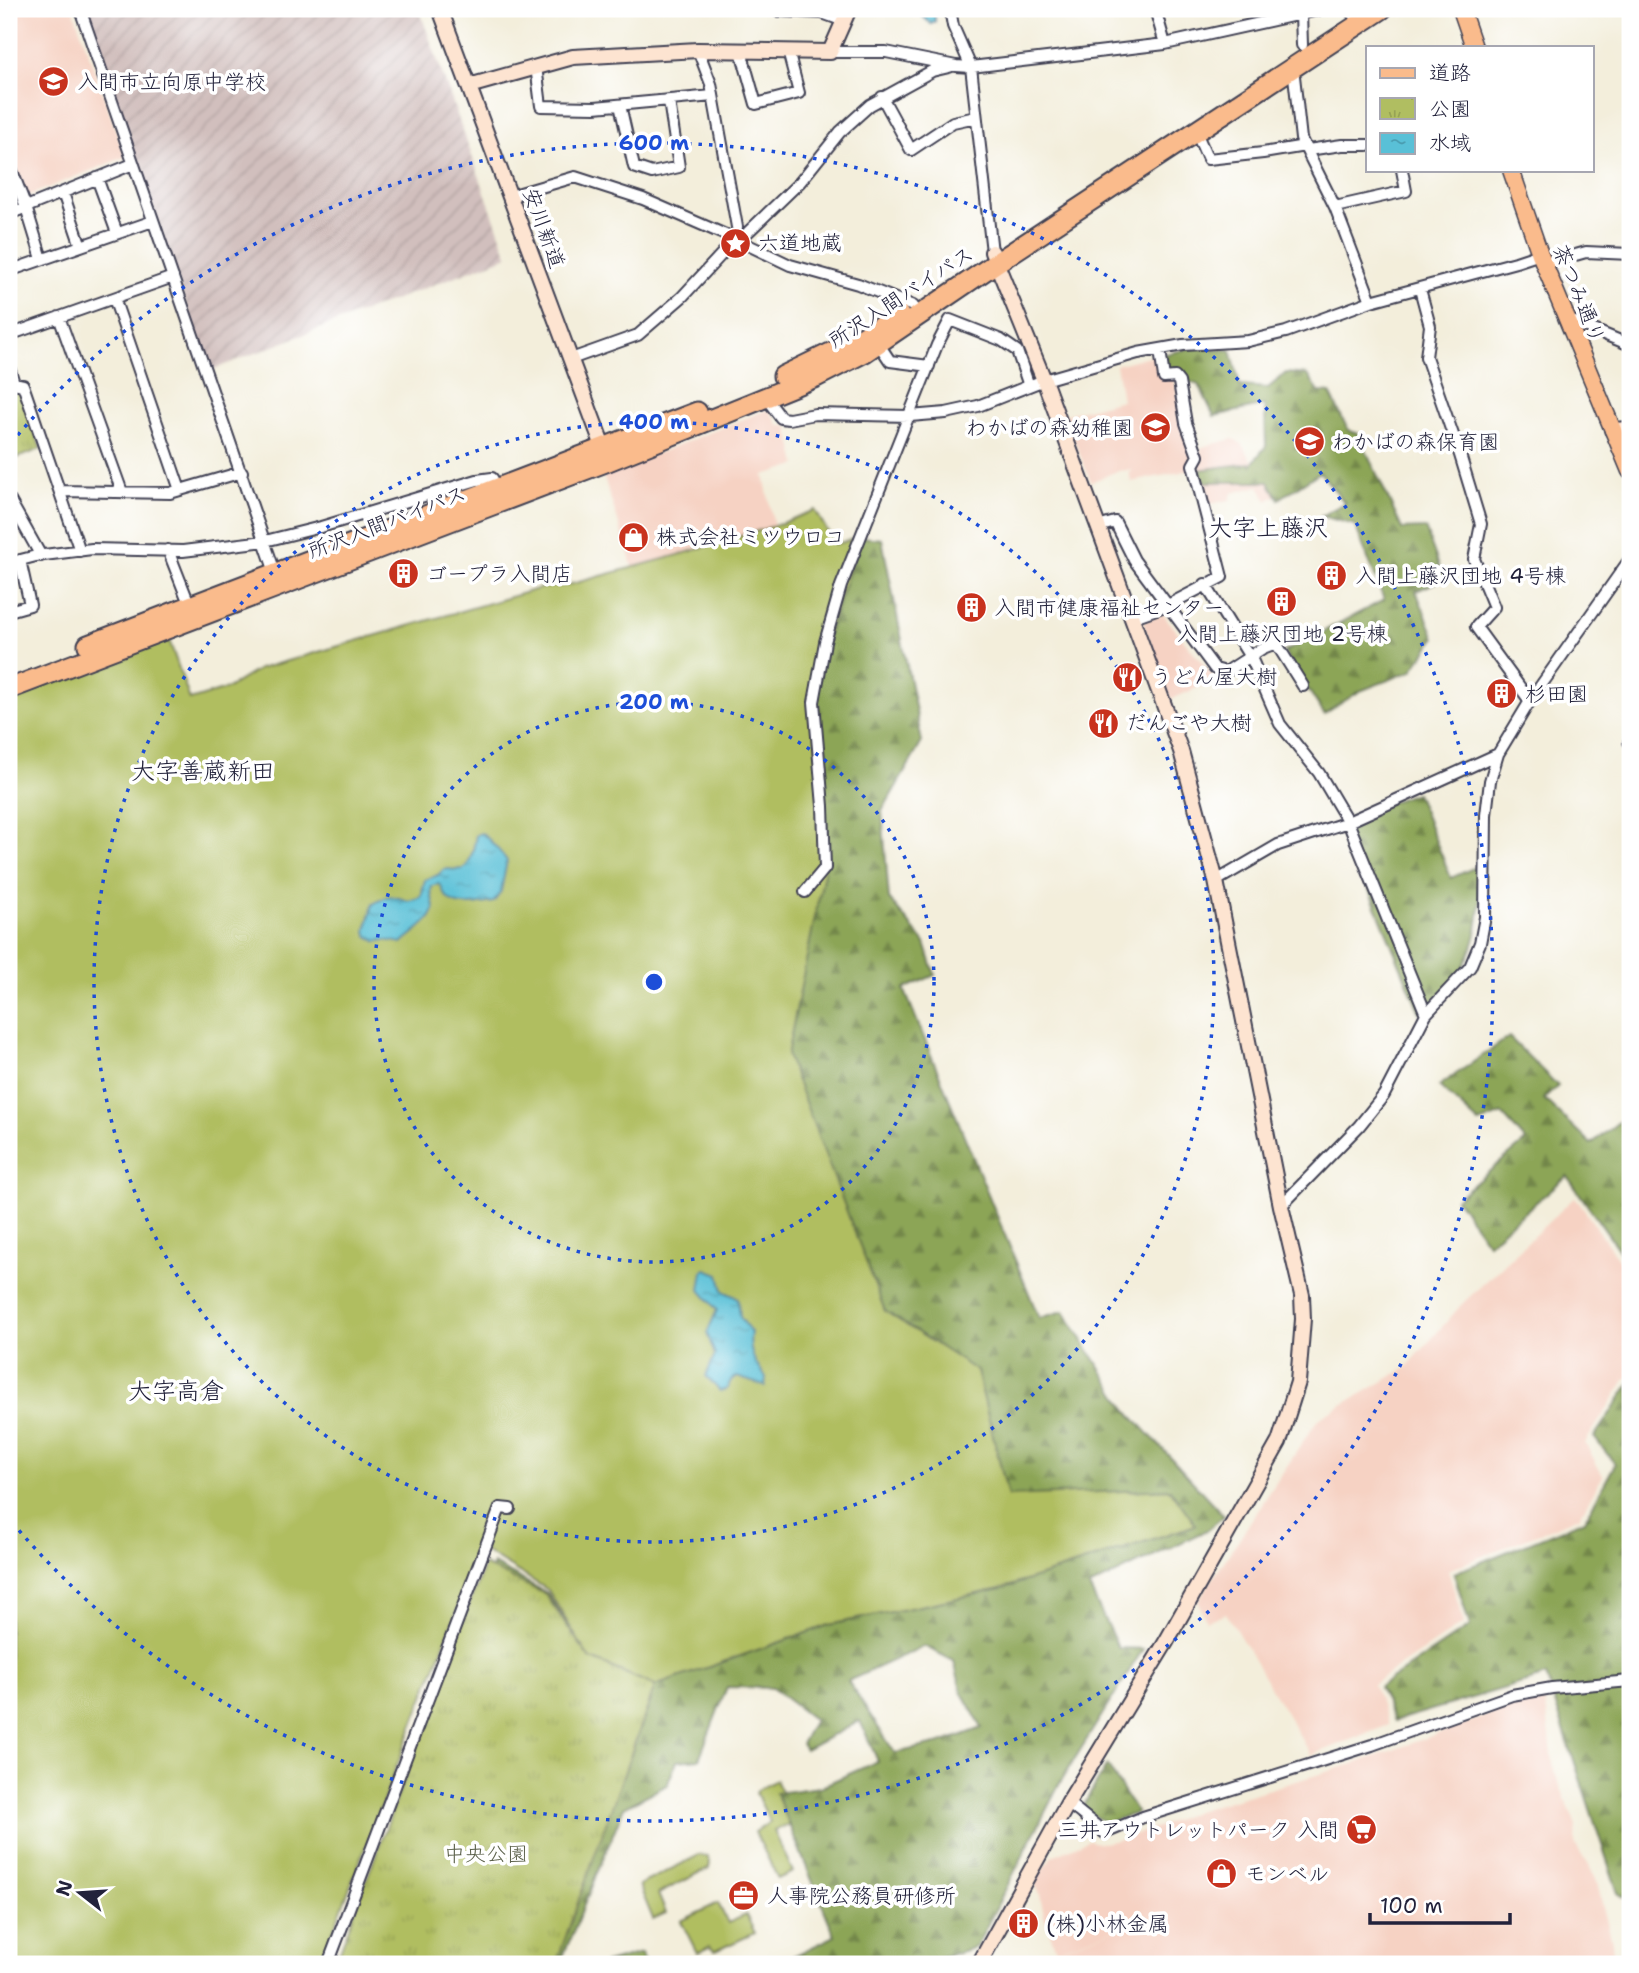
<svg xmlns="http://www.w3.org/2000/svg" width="1639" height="1973" font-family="'Shantell Sans','Klee One',sans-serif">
<defs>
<pattern id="industrial-furrows" width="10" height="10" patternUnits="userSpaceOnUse" patternTransform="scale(1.75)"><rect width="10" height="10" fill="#d1bfbd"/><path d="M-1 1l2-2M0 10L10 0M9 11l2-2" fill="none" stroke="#b3a4a3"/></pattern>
<pattern id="forest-firs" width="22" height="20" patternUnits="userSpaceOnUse" patternTransform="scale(1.75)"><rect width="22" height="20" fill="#8ca557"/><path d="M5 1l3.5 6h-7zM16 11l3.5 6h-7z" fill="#728649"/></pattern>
<pattern id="park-tufts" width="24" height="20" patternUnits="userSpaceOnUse" patternTransform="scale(1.75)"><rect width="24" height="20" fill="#b0be61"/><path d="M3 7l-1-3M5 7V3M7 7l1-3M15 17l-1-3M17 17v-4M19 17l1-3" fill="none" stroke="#97a355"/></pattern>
<pattern id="water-ripples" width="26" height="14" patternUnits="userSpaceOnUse" patternTransform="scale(1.75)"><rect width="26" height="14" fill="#59c0d7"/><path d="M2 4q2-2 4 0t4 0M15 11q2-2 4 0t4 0" fill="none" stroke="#499cb0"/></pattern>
</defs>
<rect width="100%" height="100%" fill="#fff"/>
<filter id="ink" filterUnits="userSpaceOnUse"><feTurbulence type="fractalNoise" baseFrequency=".0143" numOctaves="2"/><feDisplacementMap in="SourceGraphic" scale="14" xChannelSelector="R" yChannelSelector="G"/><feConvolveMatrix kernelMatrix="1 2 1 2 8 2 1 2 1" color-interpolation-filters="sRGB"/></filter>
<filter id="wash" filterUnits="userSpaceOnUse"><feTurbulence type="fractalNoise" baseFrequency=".00686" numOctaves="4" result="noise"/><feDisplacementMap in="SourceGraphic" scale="28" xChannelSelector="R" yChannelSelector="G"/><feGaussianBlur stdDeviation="1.57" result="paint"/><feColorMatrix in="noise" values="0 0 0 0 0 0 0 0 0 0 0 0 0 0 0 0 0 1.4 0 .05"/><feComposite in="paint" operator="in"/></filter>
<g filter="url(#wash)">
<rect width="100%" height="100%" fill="#f3eedb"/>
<path fill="#f6d2c3" d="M9,9H73L125,157L25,197L9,155Z
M1152,355L1158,358L1174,381L1194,457L1189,459L1191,470L1131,482L1129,472L1132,470L1117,471L1091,482L1064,415L1122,400L1116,365Z
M769,409L779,426H788L797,465L764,475L774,526L633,568L603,475Z
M1233,439L1242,444L1252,461L1272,445L1351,449L1267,501L1259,486L1232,493L1230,500L1205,505L1198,462L1202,460L1200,452L1202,447Z
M1163,614L1216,680L1171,699L1143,622Z
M1575,1197L1630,1276V1378L1625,1380L1585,1443L1603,1476L1579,1517L1448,1570L1464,1623L1373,1684L1389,1725L1311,1755L1226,1613L1206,1621L1198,1601L1318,1419L1406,1368L1462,1304Z
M1545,1698L1554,1771L1576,1825L1575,1844L1596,1879L1612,1942L1614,1964H1019L1177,1907L1056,1950L1044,1916L1040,1894L1034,1883L1053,1856L1089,1840L1102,1843L1114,1841L1153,1829L1196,1811L1360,1762L1511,1707Z"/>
<path fill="url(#industrial-furrows)" d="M84,9H419L508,256L209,371Z"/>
<path fill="#b0be61" stroke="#69704e" stroke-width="2" d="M815,510L835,544L861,537L885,1310L977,1371L1008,1495L1171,1489L1196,1525L1001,1589L829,1625L655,1686L589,1658L548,1590L481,1549L320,1964H9V698L168,637L190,700L226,689L259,669L541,588L568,585L682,554L774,526Z
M776,1780L796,1821L774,1831L793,1872L778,1879L755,1832L770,1822L756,1793L758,1790Z
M699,1855L708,1857L710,1863L709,1868L658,1894L666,1913L653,1919L639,1885Z
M718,1903L728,1923L746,1915L755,1933L715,1951L709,1947L697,1953L681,1921Z"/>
<path fill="url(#forest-firs)" stroke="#576449" stroke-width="2" fill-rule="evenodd" d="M1190,348L1231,350L1240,386L1268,388L1286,373L1308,375L1319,392L1330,393L1348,430L1358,433L1402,529L1425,528L1444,579L1416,591L1435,638L1412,671L1360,691L1324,714L1284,652L1384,600L1355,525L1321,516L1345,503L1320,472L1279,499L1269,482H1206L1198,470L1250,463L1251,465L1266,446L1265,405L1214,416L1199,385L1180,379L1158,356Z
M861,537L882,539L922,742L882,811L889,899L925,943L935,975L904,989L1039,1318L1064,1311L1126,1409L1224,1516L1207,1530L1089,1587L1118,1648L1143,1649L1061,1781L976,1947L922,1964H777L835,1936L776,1793L820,1787L878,1761L860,1721L805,1750L801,1744L814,1720L772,1688L727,1687L699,1759L677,1761L667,1785L624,1807L560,1964H536L614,1800L651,1700L588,1680L479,1734L407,1762L493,1564L547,1593L589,1658L655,1686L829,1625L1001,1589L1196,1525L1170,1489L1008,1496L977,1371L885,1311L787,1055L825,868L814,702L825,642ZM924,1646L954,1661L962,1693L982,1728L941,1743L895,1753L848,1681Z
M1416,793L1451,878L1482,864C1480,898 1482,935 1464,965C1454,984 1436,999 1420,1013L1340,820Z
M1509,1037L1558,1086L1544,1099L1591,1144L1630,1113V1266L1567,1176L1488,1243L1456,1199L1526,1141L1502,1114L1479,1123L1439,1086Z
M1630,1384V1901L1618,1893L1546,1676L1394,1721L1379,1687L1470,1626L1454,1573L1585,1520L1615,1464L1594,1437Z
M1107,1765L1137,1813L1105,1823L1082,1808Z
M641,1953L645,1964H603Z"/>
<path fill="url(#park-tufts)" stroke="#69704e" stroke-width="2" d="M19,388L41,449L9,461V389Z
M484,1565L545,1594L589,1658L655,1686L556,1964H335Z"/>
<path fill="url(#water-ripples)" stroke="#3e7189" stroke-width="2" d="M915,9H935V22L931,24Z
M481,833C486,835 504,856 507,861L501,891L494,902C471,905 449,912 441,886L438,884L432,886C429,895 434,900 434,909C432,922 411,934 402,943L385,940L377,942L368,936L366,931L373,904C394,892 388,896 409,901L421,897L425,880L438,875L444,869C449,869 459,870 463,869C471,865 475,842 476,835Z
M706,1269L719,1274L723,1291L738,1298L740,1317L751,1332C748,1351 754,1362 766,1377L765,1386L737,1377L731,1380L727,1389L720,1391L706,1376L715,1355L707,1333L717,1310L700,1290L703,1271Z"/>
</g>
<g filter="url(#ink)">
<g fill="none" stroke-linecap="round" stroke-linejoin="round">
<defs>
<path id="street" d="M80,9L277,578
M778,9L779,11L822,13L844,21
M950,9L953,26L971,67L992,252
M1155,9L1165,44
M1348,9L1352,13
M1301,13L1302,45
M698,50L711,84L737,227
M741,51L756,104L799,93L788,51
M830,52H886L956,66L971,67L1165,44L1323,9
M536,66L541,106L595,107L713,96
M1293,67L1301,139L1335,207L1371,301
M882,97L911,150L953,122L976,117
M620,105L634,167L652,173L679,167L669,101
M1195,130L1208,159L1263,153L1305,146
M1308,150L1342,145H1368
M9,163L26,207L42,259
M97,178L117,233
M63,193L81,246
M510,196L575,177L643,199L728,236
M1335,207L1406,191L1402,170
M9,214L133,164
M748,232L800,182L840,132L870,105L932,71L949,67
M746,244L790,265L858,284L913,306
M1544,264L1586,252L1630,254
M9,271L153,221
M1420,289L1430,326L1426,357L1460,455L1481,524L1474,559L1494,607L1476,627L1530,701
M114,298L180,490
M59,317L122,492
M1565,318L1630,345
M9,335L173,277
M878,343L890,361L929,366
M571,359L638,335L682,297L731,244
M9,367L14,383
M9,385L14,383L23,385L80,551
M766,398L781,418L789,419L815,414L910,416L946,413L978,406L1044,380L1138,353L1183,345L1248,341L1286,332L1371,301L1516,262L1540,254
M61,491L170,493L242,472
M9,499L41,556
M1098,527L1115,522L1134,560L1215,669L1226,672L1263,648L1276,643L1303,686
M168,550L190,606
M9,563L36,556L92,549L183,551L265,541L321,527L477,480L492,478L497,487
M1205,584L1253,662L1280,724L1319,773L1348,822L1426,1014
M9,611L30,605L20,560
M1131,618L1168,605L1222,577L1193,465L1198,456L1186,423L1179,382L1175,377L1164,378L1160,350
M1629,742L1630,741
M1216,881L1278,845L1348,822L1498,754
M805,892L825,868L823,806L814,702L825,642L841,586L937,345L950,320L1001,340L1017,351L1029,386
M1281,1206L1359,1126L1384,1095L1426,1014L1470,967L1480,943L1485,917L1486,815L1490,781L1498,754L1530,701L1630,559
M1068,1803L1105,1833L1143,1817L1372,1745L1512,1695L1552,1688L1630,1681
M328,1964L500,1508L510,1509"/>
<path id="secondary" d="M440,9L607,457
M469,86L573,57L698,50L830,52L849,9
M1612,430L1630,429
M979,1964L1068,1803L1166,1642L1279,1442L1298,1382L1303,1319L1302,1295L1281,1206L1216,881L1181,751L1044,380L992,252"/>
<path id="primary" d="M1461,9L1474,47
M1511,170L1540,254L1630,471"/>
<path id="highway" d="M783,376L857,340L899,315
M88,645L697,412
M9,689L608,461L816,377L865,352L996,263L1382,9"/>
</defs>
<use href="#street" stroke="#414153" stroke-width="14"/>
<use href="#secondary" stroke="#414153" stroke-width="18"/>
<use href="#primary" stroke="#414153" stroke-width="19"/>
<use href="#highway" stroke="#414153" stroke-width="23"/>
<use href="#street" stroke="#fff" stroke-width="10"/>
<use href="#secondary" stroke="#fde4d1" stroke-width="14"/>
<use href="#primary" stroke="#fabb8c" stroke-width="16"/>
<use href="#highway" stroke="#fabb8c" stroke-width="19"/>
</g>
</g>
<g fill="none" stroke="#1d4ed8" stroke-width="3.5" stroke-dasharray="3.5 7">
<circle cx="654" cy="982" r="280"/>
<circle cx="654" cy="982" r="560"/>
<path d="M11 443A839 839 0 1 1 11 1521"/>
</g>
<defs>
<symbol id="school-disc" viewBox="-11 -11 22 22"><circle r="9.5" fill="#c8321e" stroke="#fff"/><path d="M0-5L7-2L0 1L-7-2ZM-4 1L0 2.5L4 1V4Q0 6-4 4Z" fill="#fff"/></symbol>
<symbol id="sight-disc" viewBox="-11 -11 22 22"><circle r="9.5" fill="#c8321e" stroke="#fff"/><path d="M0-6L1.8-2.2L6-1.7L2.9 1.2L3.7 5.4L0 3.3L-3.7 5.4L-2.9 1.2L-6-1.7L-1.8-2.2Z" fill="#fff"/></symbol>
<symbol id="shop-disc" viewBox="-11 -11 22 22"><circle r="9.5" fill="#c8321e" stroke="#fff"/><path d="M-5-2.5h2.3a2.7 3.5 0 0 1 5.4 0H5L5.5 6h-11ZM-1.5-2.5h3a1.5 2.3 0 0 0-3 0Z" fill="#fff"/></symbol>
<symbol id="building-disc" viewBox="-11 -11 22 22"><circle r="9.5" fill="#c8321e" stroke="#fff"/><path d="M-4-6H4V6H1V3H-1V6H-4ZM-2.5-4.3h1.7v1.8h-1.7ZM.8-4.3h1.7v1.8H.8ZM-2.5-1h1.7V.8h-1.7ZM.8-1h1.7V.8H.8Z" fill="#fff"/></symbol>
<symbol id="restaurant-disc" viewBox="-11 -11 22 22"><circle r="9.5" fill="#c8321e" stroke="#fff"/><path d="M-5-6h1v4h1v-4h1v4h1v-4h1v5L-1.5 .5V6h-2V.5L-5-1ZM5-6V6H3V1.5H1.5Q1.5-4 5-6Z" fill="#fff"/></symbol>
<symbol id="supermarket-disc" viewBox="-11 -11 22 22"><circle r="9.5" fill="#c8321e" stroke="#fff"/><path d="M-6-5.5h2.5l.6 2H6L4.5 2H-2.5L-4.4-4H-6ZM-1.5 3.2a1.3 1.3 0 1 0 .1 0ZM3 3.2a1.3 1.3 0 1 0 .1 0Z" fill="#fff"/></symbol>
<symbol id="office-disc" viewBox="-11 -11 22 22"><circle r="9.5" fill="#c8321e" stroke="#fff"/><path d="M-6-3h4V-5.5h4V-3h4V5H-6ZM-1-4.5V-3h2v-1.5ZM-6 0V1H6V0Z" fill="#fff"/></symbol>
</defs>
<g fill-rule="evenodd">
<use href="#school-disc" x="36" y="64" width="35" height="35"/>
<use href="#sight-disc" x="718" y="226" width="35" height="35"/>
<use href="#school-disc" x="1138" y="410" width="35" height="35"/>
<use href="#school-disc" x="1292" y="424" width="35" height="35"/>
<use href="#shop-disc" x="616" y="520" width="35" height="35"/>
<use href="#building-disc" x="386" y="556" width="35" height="35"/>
<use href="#building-disc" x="1314" y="558" width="35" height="35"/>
<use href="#building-disc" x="1264" y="584" width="35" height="35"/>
<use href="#building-disc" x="954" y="590" width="35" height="35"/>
<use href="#restaurant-disc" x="1110" y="660" width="35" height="35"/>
<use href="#building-disc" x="1484" y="676" width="35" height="35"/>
<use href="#restaurant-disc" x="1086" y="706" width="35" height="35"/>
<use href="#supermarket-disc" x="1344" y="1812" width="35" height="35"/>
<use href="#shop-disc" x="1204" y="1856" width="35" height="35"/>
<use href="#office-disc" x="726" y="1878" width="35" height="35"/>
<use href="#building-disc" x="1006" y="1906" width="35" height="35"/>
</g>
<g text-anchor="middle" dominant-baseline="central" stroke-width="7" stroke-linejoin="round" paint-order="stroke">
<g font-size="21" fill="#22223b" stroke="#fff" text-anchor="start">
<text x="77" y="82">入間市立向原中学校</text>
<text x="758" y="243">六道地蔵</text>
<text x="1133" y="428" text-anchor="end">わかばの森幼稚園</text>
<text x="1332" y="442">わかばの森保育園</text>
<text x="656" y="537">株式会社ミツウロコ</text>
<text x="426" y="574">ゴープラ入間店</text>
<text x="1355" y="576">入間上藤沢団地 4号棟</text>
<text x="994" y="608">入間市健康福祉センター</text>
<text x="1282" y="634" text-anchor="middle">入間上藤沢団地 2号棟</text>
<text x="1151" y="677">うどん屋大樹</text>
<text x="1525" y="694">杉田園</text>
<text x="1126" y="723">だんごや大樹</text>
<text x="1339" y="1830" text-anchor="end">三井アウトレットパーク 入間</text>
<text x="1245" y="1874">モンベル</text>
<text x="767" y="1896">人事院公務員研修所</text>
<text x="1046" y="1924">(株)小林金属</text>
</g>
<g font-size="21" fill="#22223b" stroke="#fff">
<text transform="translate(544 228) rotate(70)">安川新道</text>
<text transform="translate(1579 294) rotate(68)">茶つみ通り</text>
<text transform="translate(901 297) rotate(-33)">所沢入間バイパス</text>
<text transform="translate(387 522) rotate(-21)">所沢入間バイパス</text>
</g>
<g font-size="21" fill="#5b604a" stroke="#fff">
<text x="486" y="1854">中央公園</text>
</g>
<g font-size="24" fill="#22223b" stroke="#fff">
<text x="1268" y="528">大字上藤沢</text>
<text x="203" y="771">大字善蔵新田</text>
<text x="176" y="1391">大字高倉</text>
</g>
</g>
<circle cx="654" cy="982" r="10" fill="#1d4ed8" stroke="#fff" stroke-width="3.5"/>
<g font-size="21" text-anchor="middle" font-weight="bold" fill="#1d4ed8" stroke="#fff" stroke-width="7" stroke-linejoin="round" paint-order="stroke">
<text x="654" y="150">600 m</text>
<text x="654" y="429">400 m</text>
<text x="654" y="709">200 m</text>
</g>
<rect width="1639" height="1973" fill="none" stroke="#fff" stroke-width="35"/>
<rect x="1366" y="46" width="228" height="126" fill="#ffffff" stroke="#a7a7b1" stroke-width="2"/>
<rect x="1380" y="68" width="35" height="10" fill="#fabb8c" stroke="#a7a7b1" stroke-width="2"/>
<text x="1429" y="80" font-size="21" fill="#22223b">道路</text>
<rect x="1380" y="98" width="35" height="21" fill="url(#park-tufts)" stroke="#a7a7b1" stroke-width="2"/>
<text x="1429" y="116" font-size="21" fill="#22223b">公園</text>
<rect x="1380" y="133" width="35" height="21" fill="url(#water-ripples)" stroke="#a7a7b1" stroke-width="2"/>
<text x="1429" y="150" font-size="21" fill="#22223b">水域</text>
<g transform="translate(80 1893) rotate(287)" stroke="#ffffff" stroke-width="5" paint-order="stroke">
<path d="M0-5L12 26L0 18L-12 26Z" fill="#22223b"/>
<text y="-10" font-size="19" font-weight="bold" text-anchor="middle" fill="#22223b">N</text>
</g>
<path d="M1370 1913v10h140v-10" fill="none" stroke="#22223b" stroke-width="3.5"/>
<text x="1380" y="1913" font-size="21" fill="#22223b" stroke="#ffffff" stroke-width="5" paint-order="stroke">100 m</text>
</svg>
